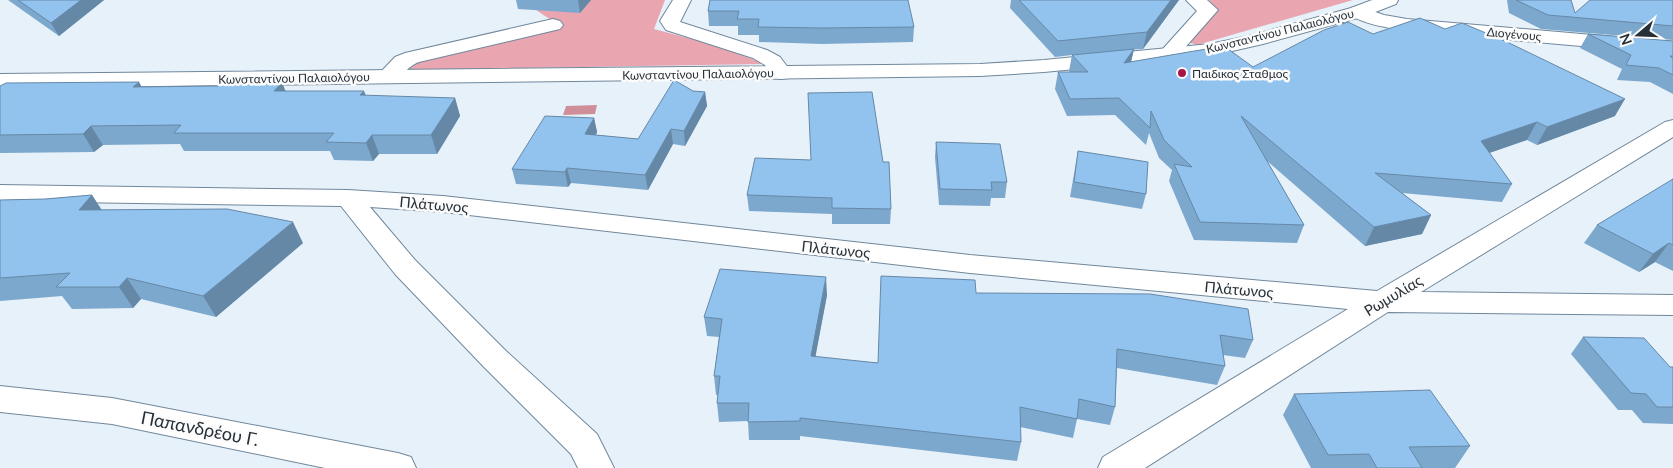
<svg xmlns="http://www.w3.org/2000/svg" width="1673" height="468" font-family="Lato,sans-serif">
<rect width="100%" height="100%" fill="#e7f1fa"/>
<path fill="#e9a6b0" d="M521,0H665L654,29L710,44L766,64L407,70L425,59L551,20Z
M1209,0H1353L1197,45L1188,42L1218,10Z"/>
<path fill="#cf8e98" d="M597,105L595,114L563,115L566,106Z"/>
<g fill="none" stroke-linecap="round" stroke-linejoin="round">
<defs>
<path id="minor" d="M673,0H691L680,22L767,50L780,57L792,73L789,78L781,79L773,78L765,65L753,58L666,30L660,21Z
M1186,0H1207L1218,10L1175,59L1168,61L1161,59L1158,55L1161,51L1197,11Z
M1358,6L1384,15L1407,19L1673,42V54L1407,31C1392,28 1357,24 1348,12L1351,8Z
M553,19L560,21L563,25L560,29L419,62C403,68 398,86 379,82L376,77L395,57L405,53Z
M1673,120V137L1421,292L1673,295V315L1388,312L1145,468H1098L1103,457L1348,309L970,273L443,212L370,207L415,260L506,351L597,434L614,468H578L571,454L484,367L395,274L341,206L0,201V185L348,190L443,196L970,255L1377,291L1665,122Z
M0,386L112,398L398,453L411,457L416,468H325L112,424L0,412Z"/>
<path id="tertiary" d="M1372,0H1398L1396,4L1365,16L1263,44L1210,56L1044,72L980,76L0,88V74L980,64L1044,60L1210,44L1253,35L1351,8Z"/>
</defs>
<use href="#minor" stroke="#70879b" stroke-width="2"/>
<use href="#tertiary" stroke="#70879b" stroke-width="2"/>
<use href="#minor" fill="#fff" fill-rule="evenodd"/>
<use href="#tertiary" fill="#fff" fill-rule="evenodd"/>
</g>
<path fill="#7da8cd" d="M8,0H104L59,36Z
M516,0H591L580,13L518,9Z
M710,0L914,27L913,42L822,44L759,42V35H738V26H709L708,11Z
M1011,0H1179L1143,49L1126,50L1134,49L1131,62L1253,67L1373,34L1615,116L1537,145L1527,140L1489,153L1512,184L1502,202L1402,193L1431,215L1422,234L1365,246L1267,161L1304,225L1297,243L1194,240L1169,181L1172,170L1159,158L1149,133L1146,145L1115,115L1067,116L1055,89L1058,72H1070L1069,71L1072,55L1055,57L1010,8Z
M1507,0H1571L1575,13L1673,0V40L1541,29L1509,13Z
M1588,34L1673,41V94L1650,82L1617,80L1622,69L1580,48Z
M139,82L141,87L285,91L366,96L455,98L460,116L437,154H379L373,161L334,160L330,151H184L180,144L103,145L94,152L0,153V86Z
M693,91L705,92L707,106L685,146L673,144L648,190L571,183L568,187L516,184L512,169L594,118L597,132L596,135L638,139Z
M936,142L1007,182L1005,198H991L990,206L939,205L935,157Z
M1078,151L1146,194L1142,209L1070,197Z
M810,160L883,162L891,209L890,224H832V214L749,211L747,195Z
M1673,178V271L1655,262L1639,272L1584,243L1597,225L1671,181Z
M92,195L102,210L303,243L216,317L141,299L133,308L72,309L62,296L0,301V200L45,199Z
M976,293L1253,340L1245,358L1223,355L1225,366L1217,385L1117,368L1115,407L1110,425L1077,419L1073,438L1020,427L1021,442L1017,461L800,436V440H749L748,421L719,422L717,403L718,395H716L714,376L719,337L707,336L704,317L827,295L815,357L878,363Z
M1583,337L1670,367H1673V424L1643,423L1632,410H1618L1571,354Z
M1294,394L1470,446L1455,468H1311L1283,415Z"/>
<path fill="#6688a7" d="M81,0H104L59,36L51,23Z
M578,0H591L580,13Z
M1171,0H1179L1143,49L1147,32Z
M1134,49L1130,66L1124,63Z
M139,82L149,100L133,87Z
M282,82L289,100L274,91Z
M364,91L371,108L360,95Z
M705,92L707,106L685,146L684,131Z
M455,98L460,116L437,154L431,135Z
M1625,99L1615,116L1537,145L1547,127Z
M594,118L597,132L589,149L585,134Z
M1537,122L1527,140L1472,159L1481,141Z
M91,126L103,145L94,152L83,134Z
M671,129L673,144L648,190L645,175Z
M372,135L379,154L373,161L366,143Z
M567,168L571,183L568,187L565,172Z
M92,195L105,216L79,210Z
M1431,215L1422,234L1365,246L1374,227Z
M293,222L303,243L216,317L203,296Z
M1669,243L1655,262L1639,272L1653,254Z
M826,277L827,295L812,375L811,356Z
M127,278L141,299L133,308L119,287Z"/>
<path fill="#91c3ee" stroke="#6688a7" d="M18,0H81L51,23Z
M710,0H908L914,27L822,28L758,27L759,19H737L739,11H708Z
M1019,0H1171L1147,32L1058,41Z
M1516,0H1571L1575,13L1590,0H1673V26L1548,15Z
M1420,18L1445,29L1462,23L1505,41L1625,99L1547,127L1537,122L1481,141L1512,184L1375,173L1431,215L1374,227L1241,116L1304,225L1200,222L1174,164L1192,167L1164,140L1151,111L1150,128L1119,98L1070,99L1058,72H1088L1072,55L1134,49L1124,63L1224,46L1253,67L1324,30L1348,22L1373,34Z
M1588,34L1673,41V56H1670L1673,59V75L1659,68L1626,65L1631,55Z
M674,80L693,91L705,92L684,131L671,129L645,175L567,168L565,172L512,169L545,116L594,118L585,134L638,139Z
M139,82L133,87L219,86L222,83L282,82L274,91H364L360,95L455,98L431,135H372L366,143L326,142L334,133H174L181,125L91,126L83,134L0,135V86L6,83Z
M872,92L883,162H889L891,209L832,208V198L747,195L755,158L811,160L808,93Z
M936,142L1000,144L1007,182H991L992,190L940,189Z
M1078,151L1148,162L1146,194L1074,182Z
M1673,179V245L1669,243L1653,254L1597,225Z
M92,195L79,210L227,209L293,222L203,296L127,278L119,287H56L70,273L0,278V200L45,199Z
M720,269L826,277L811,356L878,363L881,276L975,280L976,293L1150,294L1248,309L1253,340L1220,335L1225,366L1117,349L1115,407L1079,399L1077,419L1020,407L1021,442L800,418V421L748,422L749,403H717L720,376H714L722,319L704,317Z
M1583,337L1644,338L1670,367H1673V407H1657L1646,394L1631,393Z
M1430,390L1470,446L1409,447L1422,468H1377L1369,454L1328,455L1294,394Z"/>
<circle fill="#a91447" stroke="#fcfcfc" stroke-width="2" cx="1182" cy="73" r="5"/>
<g text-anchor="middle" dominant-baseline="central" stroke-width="5" stroke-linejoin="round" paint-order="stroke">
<g font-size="12" fill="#263038" stroke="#fcfcfc">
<text transform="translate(1280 31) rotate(-14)">Κωνσταντίνου Παλαιολόγου</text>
<text transform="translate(1514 34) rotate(5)">Διογένους</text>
<text transform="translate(698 74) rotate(-1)">Κωνσταντίνου Παλαιολόγου</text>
<text transform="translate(294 78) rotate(-1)">Κωνσταντίνου Παλαιολόγου</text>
</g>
<g font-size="12" fill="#263038" stroke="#fcfcfc" text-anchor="start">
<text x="1192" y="73">Παιδικος Σταθμος</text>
</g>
<g font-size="15" fill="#263038" stroke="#fcfcfc">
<text transform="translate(434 204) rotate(5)">Πλάτωνος</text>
<text transform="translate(836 249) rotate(6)">Πλάτωνος</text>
<text transform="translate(1239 289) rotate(5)">Πλάτωνος</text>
<text transform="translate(1393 295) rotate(-31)">Ρωμυλίας</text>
</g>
<g font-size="18" fill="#263038" stroke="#fcfcfc">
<text transform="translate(200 428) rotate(11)">Παπανδρέου Γ.</text>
</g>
</g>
<g transform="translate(1638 35) rotate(251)" stroke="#fcfcfc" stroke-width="4" paint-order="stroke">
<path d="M0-4L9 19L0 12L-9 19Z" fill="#263038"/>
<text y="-8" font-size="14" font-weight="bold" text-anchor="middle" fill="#263038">N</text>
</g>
</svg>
